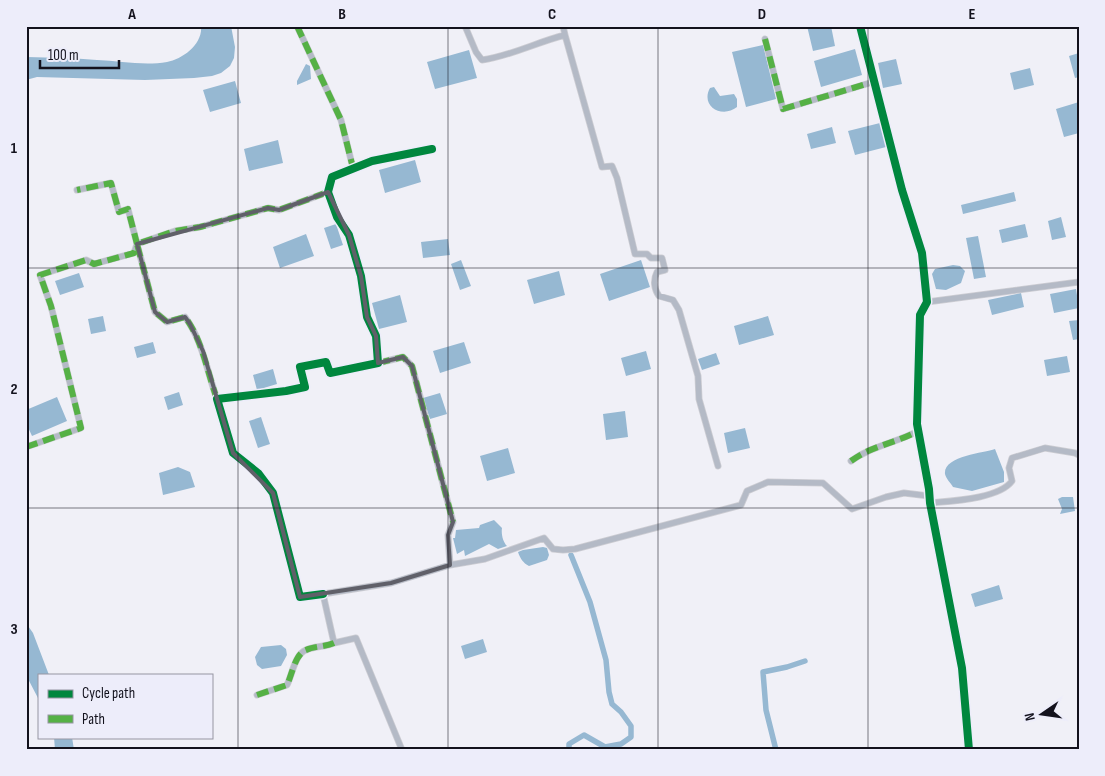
<svg xmlns="http://www.w3.org/2000/svg" width="1105" height="776" font-family="'Sofia Sans Condensed',sans-serif">
<rect width="100%" height="100%" fill="#f0f0f7"/>
<path fill="#96b8d2" d="M201,26H231L235,47L234,58L230,66L221,73L212,76L194,78L145,80L37,77L26,80L27,57C51,58 74,58 97,60C120,61 144,66 167,62C183,59 203,44 201,26Z
M807,26H831L835,46L813,51Z
M763,45L776,99L746,107L732,52Z
M855,49L862,75L821,87L814,61Z
M469,50L477,78L435,89L427,62Z
M1079,53V77L1075,78L1069,56Z
M896,59L902,84L883,88L878,63Z
M306,64L310,66L311,79L297,85V81Z
M1030,68L1034,85L1014,90L1010,73Z
M235,81L241,103L210,112L203,90Z
M714,87L720,96L734,94L737,99V107C722,119 700,106 710,88Z
M1079,102V133L1064,137L1056,109Z
M880,123L886,147L855,155L848,131Z
M832,127L836,143L811,149L807,134Z
M278,140L283,163L249,171L244,149Z
M415,160L421,182L385,193L379,170Z
M1014,192L1016,201L963,214L961,205Z
M1061,217L1066,237L1052,240L1048,221Z
M336,224L343,245L331,249L324,228Z
M1025,224L1028,237L1002,243L999,230Z
M306,234L314,256L280,268L273,247Z
M978,236L986,277L974,279L966,238Z
M448,239L450,255L423,258L421,242Z
M461,260L471,286L460,290L451,264Z
M641,260L650,287L609,301L600,274Z
M953,265L960,266L965,271L961,283L946,290L936,289L932,274L935,269Z
M559,271L565,295L534,304L527,280Z
M79,273L84,287L60,295L55,281Z
M1076,289L1079,308L1054,313L1050,294Z
M1021,293L1024,307L992,315L988,300Z
M400,295L407,322L379,329L372,303Z
M103,316L106,331L91,334L88,319Z
M768,316L774,335L739,345L734,326Z
M1079,320V339L1073,340L1069,321Z
M153,342L156,353L137,358L134,347Z
M464,342L471,363L440,373L433,351Z
M646,351L651,369L626,376L621,358Z
M716,353L720,364L702,370L698,359Z
M1067,356L1070,372L1047,376L1044,360Z
M273,369L277,384L257,390L253,375Z
M179,392L183,405L168,410L164,397Z
M440,393L447,414L430,419L423,398Z
M57,397L67,421L32,436L26,423V410Z
M625,411L628,437L606,440L603,414Z
M261,417L270,444L258,448L249,421Z
M745,428L750,448L728,453L724,433Z
M508,448L515,473L487,481L480,456Z
M995,449L1004,472V482L972,491L953,487C951,483 946,479 945,474C943,456 984,453 995,449Z
M178,467L190,472L195,487L163,495L159,473Z
M1062,497H1073L1075,511L1060,514L1062,509L1058,499Z
M494,520L502,528C501,534 503,542 507,546L498,549L489,544L465,556L464,550L457,554L453,538H455L456,530L479,528L480,525Z
M543,547L547,548L549,555L547,560L529,566C523,563 520,558 518,552L523,550Z
M999,585L1003,599L975,607L971,594Z
M26,623L33,633L49,675H39V700L26,675Z
M483,639L487,652L465,659L461,646Z
M281,645L286,649L287,655L281,666L262,669L257,665L255,657L261,647Z
M54,737H72L74,750H55Z"/>
<g fill="none" stroke-linecap="round" stroke-linejoin="round">
<path stroke="#96b8d2" stroke-width="5.5" d="M569,750V744L584,735L605,747L621,744L631,737V726L621,712L612,704L609,692L606,660L590,602L571,555
M776,750L766,710L763,672L787,667L805,661"/>
<defs>
<path id="minor" d="M297,26L341,120L353,168
M465,26L476,52L482,60C511,56 537,42 565,35L563,26
M860,26L902,190L922,253L927,302L920,315L917,424L929,489L930,503L962,668L969,750
M565,35L602,167L612,166L617,178L635,254H647L651,258H662L665,270L657,272C653,280 654,289 659,296L673,300L679,310L698,376L699,399L718,466
M765,39L783,109L873,82
M927,302L1079,282
M378,363L403,357L412,366L453,522L448,535L450,565L391,583L323,594L334,643L356,638L402,750
M217,399C207,372 203,341 185,317L167,322L155,312L137,244L175,231L200,227L268,208L279,210L328,192
M26,447L81,428L51,306L40,275L86,260L94,264L134,253L137,244L128,209L119,212L111,183L77,190
M851,461C871,446 896,443 918,431
M930,503C951,501 999,499 1012,481L1009,468L1012,458L1045,448L1075,453L1079,455
M450,565L485,559L544,538L553,549L563,550L575,549L741,505L747,491L768,482L823,483L852,509L886,497L904,493L929,496
M323,594L300,597L273,493L258,473L233,453L217,399L286,391L305,387L300,367L326,362L330,373L378,363L376,336L367,317L361,276L349,235L337,217L328,192L332,177L372,161L432,149
M257,695L287,685C292,675 295,654 306,650C314,646 325,647 334,643"/>
</defs>
<use href="#minor" stroke="#cdcdd3" stroke-width="7"/>
<use href="#minor" stroke="#b4bac6" stroke-width="5.5"/>
<path stroke="#55b145" stroke-width="6" stroke-dasharray="12 6" stroke-linecap="butt" d="M297,26L341,120L353,168
M765,39L783,109L873,82
M378,363L403,357L412,366L453,522
M217,399C207,372 203,341 185,317L167,322L155,312L137,244L175,231L200,227L268,208L279,210L328,192
M26,447L81,428L51,306L40,275L86,260L94,264L134,253L137,244L128,209L119,212L111,183L77,190
M851,461C871,446 896,443 918,431
M257,695L287,685C292,675 295,654 306,650C314,646 325,647 334,643"/>
<defs>
<path id="cycleway" d="M860,26L902,190L922,253L927,302L920,315L917,424L929,489L930,503L962,668L969,750
M323,594L300,597L273,493L258,473L233,453L217,399L286,391L305,387L300,367L326,362L330,373L378,363L376,336L367,317L361,276L349,235L337,217L328,192L332,177L372,161L432,149"/>
</defs>
<use href="#cycleway" stroke="#ededfa" stroke-width="11"/>
<use href="#cycleway" stroke="#00873e" stroke-width="8"/>
</g>
<path fill="none" stroke="#606069" stroke-width="4" stroke-linejoin="round" d="M328,192L349,235L361,276L367,317L376,336L378,363L403,357L412,366L453,522L448,535L450,565L391,583L300,597L273,493L233,453L203,351L190,324L185,317L167,322L155,312L137,244L268,208L279,210Z"/>
<path fill="none" stroke="#13121d" stroke-width="1" stroke-opacity="0.55" d="M238,26V750M448,26V750M658,26V750M868,26V750M26,268H1079M26,508H1079"/>
<rect width="1105" height="776" fill="none" stroke="#ededfa" stroke-width="55"/>
<rect x="38" y="674" width="175" height="65" fill="#ededfa" stroke="#9695a2"/>
<rect x="48" y="690" width="25" height="8" fill="#00873e" stroke="#9695a2"/>
<text x="82" y="698" font-size="15" fill="#13121d">Cycle path</text>
<rect x="48" y="715" width="25" height="8" fill="#55b145" stroke="#9695a2"/>
<text x="82" y="724" font-size="15" fill="#13121d">Path</text>
<g transform="translate(1042 714) rotate(257)" stroke="#ededfa" stroke-width="4" paint-order="stroke">
<path d="M0-4L9 19L0 12L-9 19Z" fill="#13121d"/>
<text y="-8" font-size="14" font-weight="bold" text-anchor="middle" fill="#13121d">N</text>
</g>
<path d="M40 60v8h79v-8" fill="none" stroke="#13121d" stroke-width="2.5"/>
<text x="48" y="60" font-size="15" fill="#13121d" stroke="#ededfa" stroke-width="4" paint-order="stroke">100 m</text>
<rect x="28" y="28" width="1050" height="720" fill="none" stroke="#13121d" stroke-width="2"/>
<g font-size="16" text-anchor="middle" font-weight="bold" fill="#13121d">
<text x="132" y="19">A</text>
<text x="342" y="19">B</text>
<text x="552" y="19">C</text>
<text x="762" y="19">D</text>
<text x="972" y="19">E</text>
<text x="14" y="153">1</text>
<text x="14" y="394">2</text>
<text x="14" y="634">3</text>
</g>
</svg>
